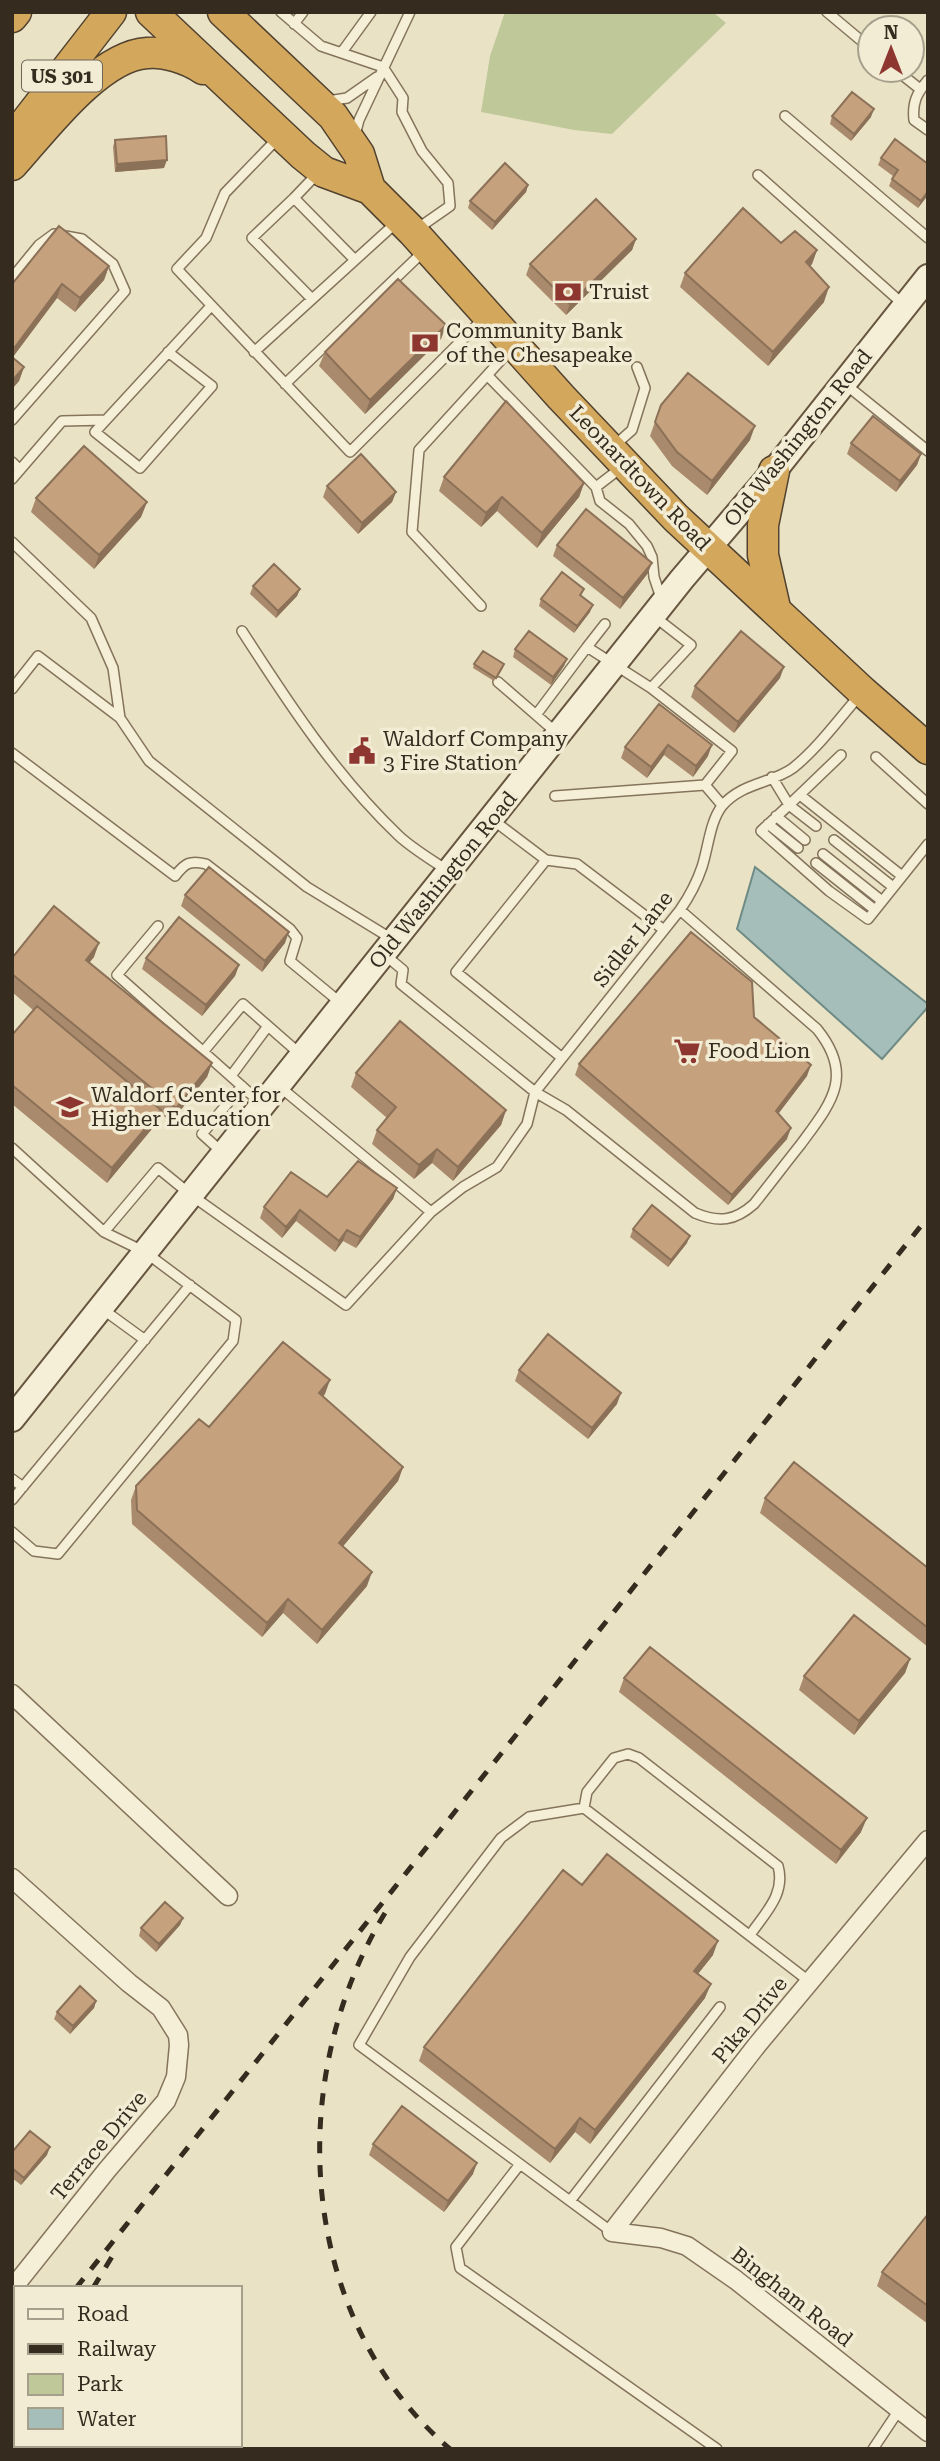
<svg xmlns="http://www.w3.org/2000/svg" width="940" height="2461" font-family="'Roboto Serif',serif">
<rect width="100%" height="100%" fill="#eae2c5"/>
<path fill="#bfc899" d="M505,12H713L726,23L612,134L574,130L481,112L490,56Z"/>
<path fill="#a6beb9" stroke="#6e8b86" stroke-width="2" d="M755,867L928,1004V1007L882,1059L737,929Z"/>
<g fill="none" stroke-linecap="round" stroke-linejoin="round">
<defs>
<path id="lane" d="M281,12L321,46L383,67L403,98L402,112L422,151L448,183L450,206L417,229
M827,12L870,48
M294,24L303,12
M342,52L371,12
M896,70L920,89
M928,80C917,93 912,102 914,120L928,130
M328,101L347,98L377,77
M785,116L928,238
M355,135L359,120L410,12
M278,138L225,193L206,238L177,269L350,452L484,318
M758,175L904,305
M294,198L317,174
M12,278L39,245L54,234L82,239L113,264L125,291L12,420
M312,299L252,238L294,198L355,260
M168,352L212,386L140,468L95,432L211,306
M254,352L398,221
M488,376L596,487L600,501L629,524L647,546L652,557L654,577L662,601
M285,384L423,252
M845,384L928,451
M614,446L632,430L645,388L637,367
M12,462L20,470
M12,479L62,421L106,420
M596,487L622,467
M12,542L91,618L113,668L120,718L149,761L307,887L392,939
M481,606L412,532L419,450L511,349
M605,624L587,647L651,688L691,645L655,617
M242,631C289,704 336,776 399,836C413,849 432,860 448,871
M498,682L558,734
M651,688L732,751L705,785L722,805
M12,689L38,656L120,718
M536,715L587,647
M12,753L175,876C185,863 190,860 206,864L290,929L297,938L290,961L342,1004
M876,757L928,804
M772,777L789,805L761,831L829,891L868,919L928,844
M800,795L902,876
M555,796L705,785
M776,816L805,840
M493,820L546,860L456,972L561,1057
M768,824L798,848
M816,826L789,805L841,755
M834,840L893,887
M823,854L882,901
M546,860L577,864L664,930
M816,863L875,910
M158,926L117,975L262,1104
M385,955L403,970L401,984L535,1092L566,1110L695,1213C719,1223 735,1221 754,1204C770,1184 785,1164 801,1144C831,1103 855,1076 817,1029L680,910
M203,1052L243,1004L300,1054
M231,1076L268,1026
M12,1148L104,1232L145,1252L236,1320L233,1341L58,1554L34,1551L12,1532
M223,1153L202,1134L242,1086
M431,1212L463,1187L497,1167L527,1124L535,1092L680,910C689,897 697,882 702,867C708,849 710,821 722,806C741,783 773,783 793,768C818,748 838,720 859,696
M104,1232L158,1168L191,1195L346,1305L431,1212L280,1087
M101,1308L145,1340
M12,1479L23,1487
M12,1500L190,1285
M584,1808L587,1792L614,1758L628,1754L639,1758L778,1866C786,1894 765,1913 750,1935
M520,2164L456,2247L460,2268L717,2449
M570,2201L720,2007
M612,2232L359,2045L410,1957L501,1838L529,1817L584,1808L810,1982
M227,2445L231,2449
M873,2449L899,2410"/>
<path id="street" d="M12,1694L228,1896
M12,1878L129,1983L161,2008L178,2035L179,2045L176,2077L166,2101L107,2170L12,2289
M612,2232L757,2045L928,1840
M612,2232L661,2238L687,2246L736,2280L928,2432"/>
<path id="secondary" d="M12,1419L682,579L774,471L928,277"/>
<path id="highway" d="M151,12L303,155L324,172L370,189L413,232L561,397L676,518L863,692L928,749
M223,12L333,116L359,154L370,189
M12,17L16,12
M21,128L111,12
M12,165C43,131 98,56 147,53C164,51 188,59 203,69
M774,471L763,525V555L775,608"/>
</defs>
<use href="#lane" stroke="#84745c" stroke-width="12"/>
<use href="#street" stroke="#84745c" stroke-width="21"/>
<use href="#secondary" stroke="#66553f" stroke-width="28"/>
<use href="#highway" stroke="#524230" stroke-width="33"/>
<use href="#lane" stroke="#f6efd7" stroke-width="9"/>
<use href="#street" stroke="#f6efd7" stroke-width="18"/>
<use href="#secondary" stroke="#f6efd7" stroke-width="24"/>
<use href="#highway" stroke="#d3a85c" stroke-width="30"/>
<path stroke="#352b1f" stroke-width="5" stroke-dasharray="12 12" stroke-linecap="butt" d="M385,1913C284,2079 296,2317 450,2449
M76,2288L928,1217
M93,2288L113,2255
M12,2368L16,2364
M12,2438L16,2433"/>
</g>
<path fill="#aa8a6c" d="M832,116L871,117L851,141L830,124Z
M895,139L928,195L918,208L889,186L893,176L878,165L881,158Z
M115,140L164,168L115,172L113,147Z
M528,185L526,192L492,230L468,208L470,201Z
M636,239L632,250L566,315L526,275L530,264Z
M781,243L817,250L812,264L810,266L824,302L768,366L680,287L685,273Z
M109,266L104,280L75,312L57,298L13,357L24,367L19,381L12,389V284Z
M446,325L441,339L365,414L319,366L325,352Z
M661,405L750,440L707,495L672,466L650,436Z
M851,443L921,454L917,465L896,492L847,454Z
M444,477L584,483L579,497L537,548L497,511L481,527L439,491Z
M327,486L396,492L392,502L358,534L323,497Z
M36,498L147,502L141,517L94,569L31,512Z
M557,545L648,573L620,609L553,556Z
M253,586L300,589L297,596L276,618L250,594Z
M584,589L581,596L590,612L574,633L539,606L541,599Z
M515,649L567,659L564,666L551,685L513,657Z
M474,664L503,668L494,681L473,668Z
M780,678L734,733L691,697L695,686Z
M659,704L708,756L693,777L664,755L647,778L621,758L625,747Z
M185,895L285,943L262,972L181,906Z
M94,957L89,963L212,1063L207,1077L171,1122L160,1113L156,1124L107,1183L12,1104V1035L33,1010L12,992V958Z
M146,958L239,965L235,976L202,1016L142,969Z
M754,1017L807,1076L778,1114L787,1139L728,1205L575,1075L579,1064Z
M356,1073L506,1110L501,1125L453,1181L432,1163L414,1179L372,1144L377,1130L387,1118L351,1087Z
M397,1188L393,1199L356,1248L343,1241L335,1252L296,1221L282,1238L260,1218L264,1207Z
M633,1229L687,1243L668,1267L630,1237Z
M519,1370L617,1404L588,1439L515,1381Z
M325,1394L323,1396L403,1467L398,1481L343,1546L367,1586L317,1644L283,1613L262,1637L132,1524L131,1500L136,1486L209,1427Z
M765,1498L928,1568V1647L760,1513Z
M910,1659L905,1673L854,1735L799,1690L804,1676Z
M624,1678L861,1832L836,1864L619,1692Z
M582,1885L713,1955L698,1974L705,1998L590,2144L575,2132L550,2163L419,2061L424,2047Z
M183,1918L180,1925L156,1952L139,1936L141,1928Z
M96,2001L94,2008L70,2034L54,2019L57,2012Z
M373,2144L473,2174L444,2212L369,2155Z
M12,2152L47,2155L21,2185L12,2178Z
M928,2214V2324L877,2286L882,2272Z"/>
<path fill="#8b7158" d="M874,109L871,117L851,141L854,134Z
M167,160L164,168L115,172L117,164Z
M528,185L526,192L492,230L495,222Z
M928,191V195L918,208L921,201Z
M636,239L632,250L566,315L570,304Z
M817,250L812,264L801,276L806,262Z
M109,266L104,280L75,312L80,298Z
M62,284L57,298L12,358V351Z
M829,287L824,302L768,366L773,352Z
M446,325L441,339L365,414L370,400Z
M24,367L19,381L12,389V381Z
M755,426L750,440L707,495L712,481Z
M921,454L917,465L896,492L900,481Z
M584,483L579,497L537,548L542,533Z
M396,492L392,502L358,534L362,523Z
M502,497L497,511L481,527L486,513Z
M147,502L141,517L94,569L99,555Z
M652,563L648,573L620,609L623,598Z
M300,589L297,596L276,618L278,611Z
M593,605L590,612L574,633L577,626Z
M567,659L564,666L551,685L553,677Z
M784,667L780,678L734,733L738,722Z
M668,745L664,755L647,778L651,767Z
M712,745L708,756L693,777L696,766Z
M289,932L285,943L262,972L265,961Z
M99,943L94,957L80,974L86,960Z
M239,965L235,976L202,1016L206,1005Z
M212,1063L207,1077L171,1122L176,1108Z
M811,1065L807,1076L772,1122L776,1111Z
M161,1110L156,1124L107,1183L112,1168Z
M506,1110L501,1125L453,1181L458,1167Z
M791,1128L787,1139L728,1205L732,1195Z
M437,1149L432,1163L414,1179L419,1165Z
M397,1188L393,1199L356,1248L360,1237Z
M300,1210L296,1221L282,1238L286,1227Z
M347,1230L343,1241L335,1252L339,1241Z
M690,1236L687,1243L668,1267L671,1260Z
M330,1380L325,1394L314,1407L319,1393Z
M621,1393L617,1404L588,1439L592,1428Z
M403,1467L398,1481L334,1557L339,1543Z
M372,1572L367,1586L317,1644L322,1630Z
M288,1599L283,1613L262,1637L267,1623Z
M910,1659L905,1673L854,1735L859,1721Z
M867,1818L861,1832L836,1864L841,1850Z
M183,1918L180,1925L156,1952L159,1944Z
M718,1941L713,1955L689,1985L694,1971Z
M711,1984L705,1998L590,2144L595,2130Z
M96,2001L94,2008L70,2034L73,2026Z
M580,2118L575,2132L550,2163L555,2149Z
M50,2147L47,2155L21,2185L24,2178Z
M477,2163L473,2174L444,2212L448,2201Z"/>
<path fill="#c6a17d" stroke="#8b7158" stroke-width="2" d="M852,92L874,109L854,134L832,116Z
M166,136L167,160L117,164L115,140Z
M895,139L928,164V191L921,201L892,179L898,170L881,158Z
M505,163L528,185L495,222L470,201Z
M596,199L636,239L570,304L530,264Z
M743,208L781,243L795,231L817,250L806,262L829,287L773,352L685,273Z
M59,226L109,266L80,298L62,284L12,351V284Z
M398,279L446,325L370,400L325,352Z
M12,357L24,367L12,381Z
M688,373L755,426L712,481L677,452L655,422L661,405Z
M506,401L584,483L542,533L502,497L486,513L444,477Z
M873,416L921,454L900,481L851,443Z
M84,446L147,502L99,555L36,498Z
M361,454L396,492L362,523L327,486Z
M586,509L652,563L623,598L557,545Z
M274,564L300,589L278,611L253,586Z
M562,572L584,589L580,595L593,605L577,626L541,599Z
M529,631L567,659L553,677L515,649Z
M741,631L784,667L738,722L695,686Z
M483,651L504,664L496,678L474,664Z
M659,704L712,745L696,766L668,745L651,767L625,747Z
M209,867L289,932L265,961L185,895Z
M54,906L99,943L86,960L212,1063L176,1108L12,974V958Z
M179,917L239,965L206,1005L146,958Z
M691,932L752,982L754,1017L811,1065L776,1111L791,1128L732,1195L579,1064Z
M37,1006L161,1110L112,1168L12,1085V1035Z
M400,1021L506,1110L458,1167L437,1149L419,1165L377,1130L396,1107L356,1073Z
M358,1161L397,1188L360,1237L347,1230L339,1241L300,1210L286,1227L264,1207L291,1172L327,1197Z
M652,1205L690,1236L671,1260L633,1229Z
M548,1334L621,1393L592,1428L519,1370Z
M283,1342L330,1380L319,1393L403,1467L339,1543L372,1572L322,1630L288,1599L267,1623L137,1510L136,1486L199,1419L209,1427Z
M794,1462L928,1568V1628L765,1498Z
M854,1615L910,1659L859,1721L804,1676Z
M650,1647L867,1818L841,1850L624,1678Z
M607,1854L718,1941L694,1971L711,1984L595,2130L580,2118L555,2149L424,2047L563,1870L582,1885Z
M165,1902L183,1918L159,1944L141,1928Z
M80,1986L96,2001L73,2026L57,2012Z
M402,2106L477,2163L448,2201L373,2144Z
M30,2131L50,2147L24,2178L12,2168V2152Z
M928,2214V2306L882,2272Z
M16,2445H114L118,2449H13Z"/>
<defs>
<symbol id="bank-bare" viewBox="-9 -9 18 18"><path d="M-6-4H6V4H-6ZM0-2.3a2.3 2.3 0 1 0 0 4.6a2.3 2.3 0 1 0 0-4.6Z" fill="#8e3731" stroke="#f2ecd4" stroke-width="2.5" paint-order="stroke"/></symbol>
<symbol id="civic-bare" viewBox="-9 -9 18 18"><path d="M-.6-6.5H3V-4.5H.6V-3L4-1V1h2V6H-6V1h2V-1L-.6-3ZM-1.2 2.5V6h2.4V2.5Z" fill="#8e3731" stroke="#f2ecd4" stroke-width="2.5" paint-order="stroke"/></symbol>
<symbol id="supermarket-bare" viewBox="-9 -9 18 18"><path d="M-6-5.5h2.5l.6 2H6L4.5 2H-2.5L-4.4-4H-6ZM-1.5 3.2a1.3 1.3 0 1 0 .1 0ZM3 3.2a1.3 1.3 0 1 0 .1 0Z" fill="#8e3731" stroke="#f2ecd4" stroke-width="2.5" paint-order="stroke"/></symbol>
<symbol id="school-bare" viewBox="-9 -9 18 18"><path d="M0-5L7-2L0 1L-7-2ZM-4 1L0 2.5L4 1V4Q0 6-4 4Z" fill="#8e3731" stroke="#f2ecd4" stroke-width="2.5" paint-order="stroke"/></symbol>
</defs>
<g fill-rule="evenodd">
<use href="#bank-bare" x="549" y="273" width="38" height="38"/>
<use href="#bank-bare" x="406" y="324" width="38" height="38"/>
<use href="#civic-bare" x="343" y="732" width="38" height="38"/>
<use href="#supermarket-bare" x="668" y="1032" width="38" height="38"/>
<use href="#school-bare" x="51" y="1088" width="38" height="38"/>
</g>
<g text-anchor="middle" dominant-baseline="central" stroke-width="7" stroke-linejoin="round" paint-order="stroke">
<rect fill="#f2ecd4" stroke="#6e6555" stroke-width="2" x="22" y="60.5" width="80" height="31" rx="5"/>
<g font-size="19" font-weight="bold" fill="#352b1f">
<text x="62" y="76">US 301</text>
</g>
<g font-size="21" fill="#352b1f" stroke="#f2ecd4" text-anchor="start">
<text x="589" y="292">Truist</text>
<text x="446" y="331">Community Bank<tspan x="446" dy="24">of the Chesapeake</tspan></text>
<text x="383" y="739">Waldorf Company<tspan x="383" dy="24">3 Fire Station</tspan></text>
<text x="708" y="1051">Food Lion</text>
<text x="91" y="1095">Waldorf Center for<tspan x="91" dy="24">Higher Education</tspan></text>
</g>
<g font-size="21" fill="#352b1f" stroke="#f2ecd4">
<text transform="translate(798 438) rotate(-51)">Old Washington Road</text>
<text transform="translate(640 478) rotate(46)">Leonardtown Road</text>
<text transform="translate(443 880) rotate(-51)">Old Washington Road</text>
<text transform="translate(633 939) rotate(-52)">Sidler Lane</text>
<text transform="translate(750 2020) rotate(-51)">Pika Drive</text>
<text transform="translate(99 2146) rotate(-50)">Terrace Drive</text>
<text transform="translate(792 2297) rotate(38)">Bingham Road</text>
</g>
</g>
<rect width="940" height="2461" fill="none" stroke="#352b1f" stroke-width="28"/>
<rect x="14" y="2286" width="228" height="161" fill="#f2ecd4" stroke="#a69f8c" stroke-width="2"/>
<rect x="28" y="2309" width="35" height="10" fill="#f6efd7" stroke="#a69f8c" stroke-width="2"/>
<text x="77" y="2321" font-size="21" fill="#352b1f">Road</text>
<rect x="28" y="2344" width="35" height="10" fill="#352b1f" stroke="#a69f8c" stroke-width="2"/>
<text x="77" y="2356" font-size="21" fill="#352b1f">Railway</text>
<rect x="28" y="2374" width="35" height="21" fill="#bfc899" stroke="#a69f8c" stroke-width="2"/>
<text x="77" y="2391" font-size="21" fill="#352b1f">Park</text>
<rect x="28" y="2408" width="35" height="21" fill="#a6beb9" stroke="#a69f8c" stroke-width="2"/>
<text x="77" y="2426" font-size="21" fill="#352b1f">Water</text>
<g transform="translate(891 49)"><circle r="33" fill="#f2ecd4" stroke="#a69f8c" stroke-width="2"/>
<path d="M0-5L12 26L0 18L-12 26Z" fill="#8e3731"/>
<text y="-10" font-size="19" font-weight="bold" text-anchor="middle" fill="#352b1f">N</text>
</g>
</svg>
